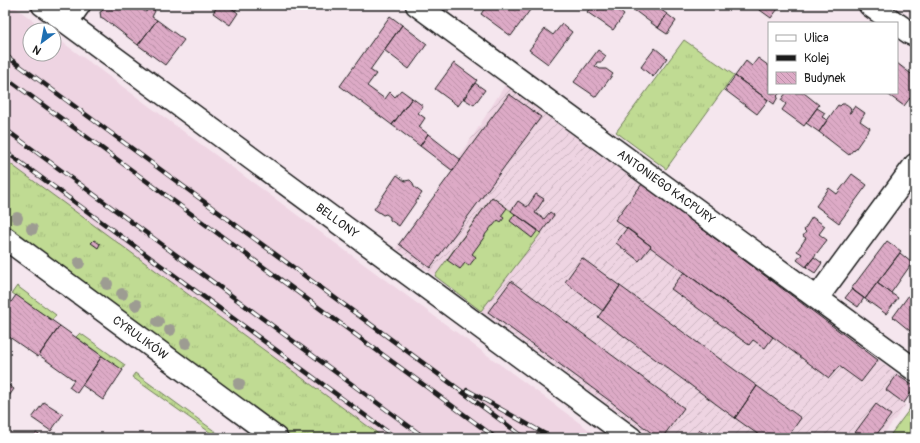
<svg xmlns="http://www.w3.org/2000/svg" width="920" height="443" font-family="Pangolin,sans-serif">
<defs>
<pattern id="industrial-furrows" width="10" height="10" patternUnits="userSpaceOnUse"><rect width="10" height="10" fill="#eed4e2"/><path d="M-1 1l2-2M0 10L10 0M9 11l2-2" fill="none" stroke="#ccb5c1"/></pattern>
<pattern id="grass-tufts" width="24" height="20" patternUnits="userSpaceOnUse"><rect width="24" height="20" fill="#c0db93"/><path d="M3 7l-1-3M5 7V3M7 7l1-3M15 17l-1-3M17 17v-4M19 17l1-3" fill="none" stroke="#a4bb7e"/></pattern>
<pattern id="building-back-hatch" width="6" height="6" patternUnits="userSpaceOnUse"><rect width="6" height="6" fill="#ddaac6"/><path d="M-1 5l2 2M0 0l6 6M5-1l2 2" fill="none" stroke="#bd92aa"/></pattern>
</defs>
<rect width="100%" height="100%" fill="#f5e6ee"/>
<filter id="ink" filterUnits="userSpaceOnUse"><feTurbulence type="fractalNoise" baseFrequency=".025" numOctaves="2"/><feDisplacementMap in="SourceGraphic" scale="8" xChannelSelector="R" yChannelSelector="G"/><feConvolveMatrix kernelMatrix="1 2 1 2 8 2 1 2 1" color-interpolation-filters="sRGB"/></filter>
<g filter="url(#ink)">
<path fill="#eed4e2" d="M5,5H12L46,30H30V54H54V36L600,438H325L5,201Z"/>
<path fill="url(#industrial-furrows)" d="M505,85L641,185L642,184L915,387L904,403L905,406L881,438H653L481,311L541,233L447,260L435,276L396,248L461,160L458,157L473,136Z"/>
<path fill="url(#grass-tufts)" stroke="#6e7c58" d="M684,40L734,75L666,169L616,132Z
M5,160L384,438H293L5,225Z
M492,197L541,233L481,311L435,276Z
M17,286L56,315L52,320L12,293Z
M80,333L125,365L122,370L76,337Z
M135,373L224,438H218L132,377Z
M915,402V438H888Z"/>
<path fill="url(#building-back-hatch)" stroke="#1c1c1c" d="M107,5H136L146,12L150,7L155,11L152,17L157,20L138,45L103,18H101L100,12L102,11Z
M218,5H228L238,13L230,25L213,13Z
M228,5H239L235,11Z
M465,5H476L472,10Z
M487,5H524L530,10L511,36L481,14Z
M592,5H611L624,15L613,30L587,12Z
M631,5H654L667,14L658,28L630,7Z
M753,5H781L771,18Z
M667,14L676,21L667,34L658,28Z
M390,16L402,25L370,70L376,74L367,86L385,99L390,92L395,97L401,90L412,98L392,125L340,86Z
M157,20L184,40L165,65L138,45Z
M562,24L572,32L548,64L529,50L545,29L553,35Z
M402,25L427,44L409,69L384,50Z
M655,48L667,58L653,77L641,67Z
M598,50L606,56L602,62H597L595,66L600,69H606L613,74L596,97L574,82Z
M758,58L769,66V93H780L777,96L778,97L774,104L735,76L746,61L752,66Z
M454,63L477,80L458,106L435,89Z
M897,63L915,77V101H914L910,98L904,106L886,93H897Z
M735,76L768,100L757,114L725,90Z
M475,83L485,90L474,105L464,99Z
M786,93H804L819,105L804,126L782,110L786,104L781,100Z
M509,94L541,117L430,268L399,244Z
M412,98L423,106L418,113L425,118L419,127L428,134L420,146L392,125Z
M842,104H846L850,107L851,110L849,113H850L855,106L865,113L860,121L870,128L854,151L853,150L849,155L819,132L838,105L840,106Z
M817,108L825,113L822,117L827,120L819,132L806,123Z
M428,134L461,160L453,171L420,146Z
M852,174L867,185L839,223L816,206L829,188L837,194Z
M397,175L405,181L410,180L413,183L414,187L422,193L399,226L390,220V217L386,214L383,215L374,209Z
M642,184L878,360L861,382L839,366L829,378L650,247L651,246L615,220Z
M536,194L544,199L535,213L544,219L550,212L554,215L541,233L511,211L518,201L527,207Z
M492,197L507,208L501,216L504,218L501,222L498,220L493,226H492L485,235V236L472,254L476,257L469,266L465,263L460,269L447,260Z
M515,214L538,230L532,238L510,221Z
M812,217L825,226L819,234L827,240L806,267L797,260L802,254L797,251L806,238L803,236L806,232L804,230Z
M627,228L651,246L639,261L616,243Z
M94,240L100,244L98,248L91,243Z
M887,241L901,251L865,299L851,289Z
M900,253L912,263L891,293L877,283Z
M814,257L822,263L815,273L806,267Z
M582,258L620,286L603,311L565,282Z
M684,272L773,337L765,348L753,340L749,345L671,289Z
M511,281L684,408L662,438H658L610,401L488,312Z
M877,283L898,298L886,314L865,299Z
M620,286L757,386L735,418L598,317Z
M852,289L864,298L858,307L845,298Z
M16,295L60,326L38,357L5,334V311Z
M909,295L915,299V335L893,317Z
M60,326L102,356L77,393L69,387L74,380L39,355Z
M102,356L123,370L103,400L82,385Z
M897,375L915,387L904,403L886,390Z
M6,383L14,389L5,402V384Z
M757,386L801,418L787,438H763L735,418Z
M44,402L63,414L51,431L32,418Z
M876,404L891,415L874,438H851Z
M699,430L711,438H694Z
M36,433L44,438H33Z"/>
<g fill="none" stroke-linecap="round" stroke-linejoin="round">
<defs>
<path id="minor" d="M43,5L631,438
M417,5L915,370
M870,5L895,23
M67,22L79,5
M897,24L910,33L915,35
M817,298L915,165"/>
<path id="secondary" d="M5,238L276,438"/>
</defs>
<use href="#minor" stroke="#1c1c1c" stroke-width="25"/>
<use href="#secondary" stroke="#1c1c1c" stroke-width="25"/>
<use href="#minor" stroke="#fff" stroke-width="22"/>
<use href="#secondary" stroke="#fff" stroke-width="22"/>
<defs>
<path id="rail" d="M5,55L525,438
M5,77L496,438
M5,129L425,438
M5,151L396,438
M467,390L552,438"/>
</defs>
<use href="#rail" stroke="#1c1c1c" stroke-width="4.5"/>
<use href="#rail" stroke="#fff" stroke-width="3" stroke-dasharray="9" stroke-linecap="butt"/>
</g>
<g fill="#9d9c92">
<circle cx="17" cy="218" r="6"/>
<circle cx="32" cy="229" r="6"/>
<circle cx="79" cy="263" r="6"/>
<circle cx="107" cy="284" r="6"/>
<circle cx="122" cy="294" r="6"/>
<circle cx="136" cy="305" r="6"/>
<circle cx="158" cy="322" r="6"/>
<circle cx="170" cy="330" r="6"/>
<circle cx="186" cy="343" r="6"/>
<circle cx="239" cy="384" r="6"/>
</g>
</g>
<g text-anchor="middle" dominant-baseline="central" stroke-width="3.5" stroke-linejoin="round" paint-order="stroke">
<g font-size="12" fill="#1c1c1c" stroke="#fff">
<text transform="translate(666 187) rotate(36)">ANTONIEGO KACPURY</text>
<text transform="translate(337 221) rotate(36)">BELLONY</text>
<text transform="translate(140 338) rotate(36)">CYRULIKÓW</text>
</g>
</g>
<rect width="920" height="443" fill="none" stroke="#fff" stroke-width="20"/>
<rect x="10" y="10" width="900" height="423" fill="none" stroke="#1c1c1c" stroke-width="1.5" filter="url(#ink)"/>
<rect x="768" y="22" width="130" height="72" fill="#ffffff" stroke="#a4a4a4"/>
<rect x="776" y="35" width="20" height="6" fill="#ffffff" stroke="#a4a4a4"/>
<text x="804" y="42" font-size="12" fill="#1c1c1c">Ulica</text>
<rect x="776" y="55" width="20" height="6" fill="#1c1c1c" stroke="#a4a4a4"/>
<text x="804" y="62" font-size="12" fill="#1c1c1c">Kolej</text>
<rect x="776" y="72" width="20" height="12" fill="url(#building-back-hatch)" stroke="#a4a4a4"/>
<text x="804" y="82" font-size="12" fill="#1c1c1c">Budynek</text>
<g transform="translate(42 42) rotate(212)"><circle r="19" fill="#ffffff" stroke="#a4a4a4"/>
<path d="M0-3L7 15L0 10L-7 15Z" fill="#1f6fb2"/>
<text y="-6" font-size="11" font-weight="bold" text-anchor="middle" fill="#1c1c1c">N</text>
</g>
</svg>
